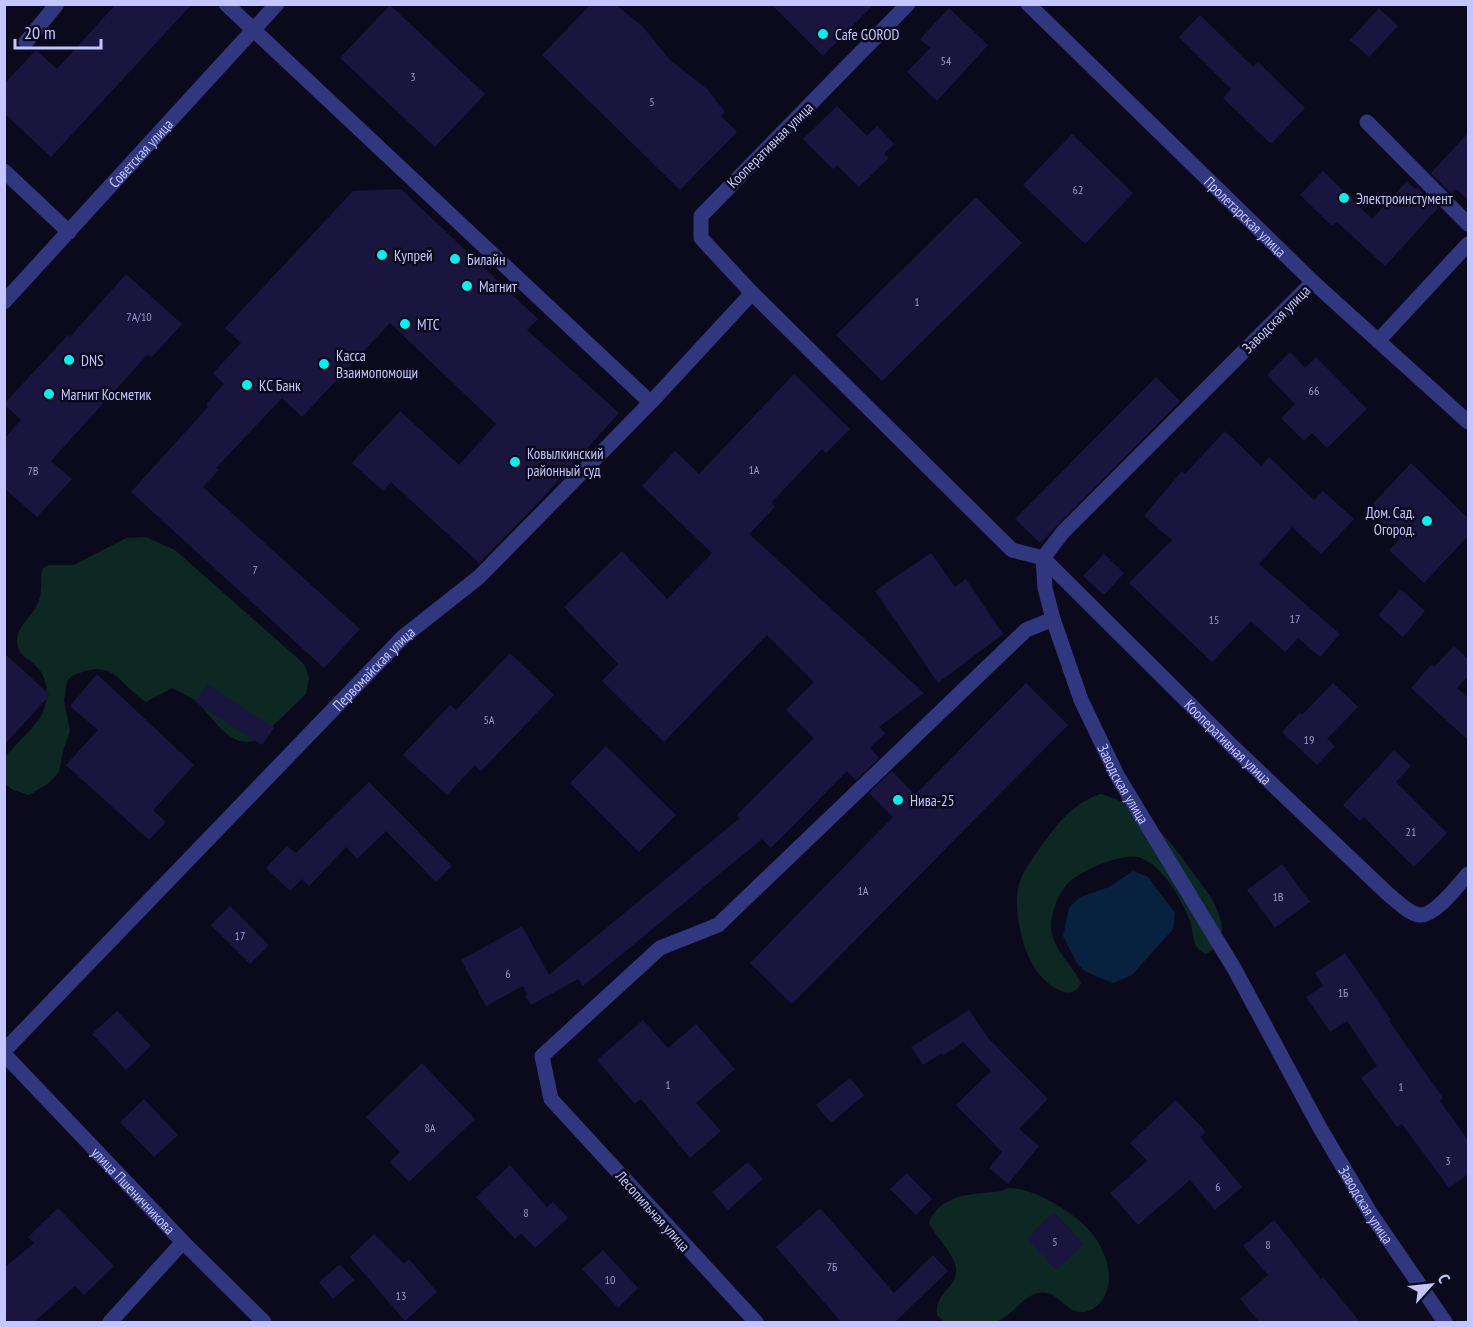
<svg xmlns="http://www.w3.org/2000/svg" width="1473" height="1327" font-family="'PT Sans Narrow',sans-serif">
<rect width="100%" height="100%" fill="#0b0a1c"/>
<path fill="#0d2723" d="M146,537L175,550L304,664L309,678L306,694L258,740C231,749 217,723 201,706C194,698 181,693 172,688L146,702C116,682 115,657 72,676L67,681L64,701L70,731L64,748L59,772L49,783L29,795L13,790L5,784V757C14,746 36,726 42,714C49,700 49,678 36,666C28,658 18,656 17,642C16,628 31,617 37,605C43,594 40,582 42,569L48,565H74L126,538Z
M1101,794C1142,805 1171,841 1194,874C1204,888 1218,904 1221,922C1223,929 1221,937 1221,945L1206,954C1188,945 1196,934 1189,919C1181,900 1171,880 1154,866C1150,863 1143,858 1138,857C1121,853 1083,870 1070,881C1059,891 1051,912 1051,927C1052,949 1072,964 1081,983C1072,1004 1048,985 1038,973C1033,966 1028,956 1025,948C1019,929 1014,904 1019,884C1024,868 1038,851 1048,837C1061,819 1079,800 1101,794Z
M1009,1188C1032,1187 1076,1213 1091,1232C1107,1252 1119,1286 1097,1306C1069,1327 1062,1288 1039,1293C1021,1296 1011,1319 994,1322C978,1326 959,1322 944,1322L937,1315C934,1293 958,1288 956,1268C955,1256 935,1235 929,1223C939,1195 970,1194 995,1192C1000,1192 1004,1189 1009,1188Z"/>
<path fill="#07213e" d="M1133,871L1147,876L1175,913L1173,929L1132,975L1113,983L1086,972L1076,962L1063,936L1069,908L1080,897L1109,887Z"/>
<path fill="#19153e" d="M116,4H192L51,157L4,113V84L36,50L57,69Z
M591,4H615L642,26L670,60L707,89L725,112L721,116L737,132L680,190L542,55Z
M771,4H874L823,56Z
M390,5L485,94L435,147L340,58Z
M949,8L988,45L937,101L907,72L930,48L920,39Z
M1379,8L1398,26L1369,57L1350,40Z
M1200,15L1253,67L1258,62L1305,108L1271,144L1223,98L1231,89L1179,37Z
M837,106L867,136L877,126L894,144L884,154L889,158L859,187L837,165L833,169L803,139Z
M1468,133V200L1456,189L1452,194L1431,173Z
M1072,134L1133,193L1085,244L1023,185Z
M1323,171L1372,219L1407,181L1415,189L1417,187L1438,208L1385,266L1337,222L1332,226L1300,195Z
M401,189L538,319L527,330L619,413L536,505L479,563L391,482L383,491L352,463L400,411L459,465L496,424L390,323L302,417L282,398L216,468L219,470L203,487L360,629L324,668L131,492L208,407L206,404L224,384L213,373L241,343L225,328L353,191Z
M976,197L1022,243L882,381L836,335Z
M126,274L182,324L151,358L148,354L51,461L72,479L37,517L4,488V439L21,420L4,404L68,335L70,337Z
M1290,352L1305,368L1316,357L1367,409L1327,448L1312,433L1304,441L1281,418L1295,404L1267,375Z
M794,374L850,429L826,453L822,449L772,502L775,507L749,534L924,693L879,727L885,733L870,748L879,758L856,780L847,771L771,848L762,839L583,986L578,979L531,1005L525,996L527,994L523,986L486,1006L461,960L522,926L549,975L740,818L737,815L814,738L786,710L814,682L767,635L664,742L602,681L618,664L564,607L622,551L667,599L712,553L642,486L675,451L699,474Z
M1156,377L1180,401L1040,543L1015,519Z
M1225,431L1261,466L1269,457L1314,500L1323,491L1354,519L1321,554L1292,527L1259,564L1340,634L1320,657L1298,638L1285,652L1251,621L1212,662L1129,583L1172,540L1144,516L1182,471L1185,474Z
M1411,463L1468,518V536L1424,583L1389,550L1400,539L1368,509Z
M931,553L955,587L966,579L1003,634L938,683L875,591Z
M1104,554L1124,573L1104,595L1083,576Z
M1401,589L1425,611L1403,637L1378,615Z
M1454,646L1468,659V676L1457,688L1468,698V740L1411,688L1431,665L1434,667Z
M4,653L50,695L4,745Z
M510,653L554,695L481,771L475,765L447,795L403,755L450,705L456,710Z
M97,674L194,765L153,810L166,822L149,840L66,765L98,730L70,706Z
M1026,683L1068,725L792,1004L750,963L893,817L869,793L892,771L915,795Z
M1333,683L1358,707L1327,739L1335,746L1317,765L1282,732L1300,713L1302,715Z
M207,684L274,728L262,745L195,702Z
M606,746L676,815L639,852L570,783Z
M1394,750L1411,766L1396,782L1447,833L1414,867L1364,817L1360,821L1343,805Z
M369,782L452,866L436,882L386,831L357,859L346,847L309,886L302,879L290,891L266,868L287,846L296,853Z
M1282,864L1310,902L1275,928L1247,890Z
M230,906L269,945L250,964L211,925Z
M1345,953L1391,1020L1389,1021L1443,1098L1440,1101L1468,1140V1174L1449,1188L1402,1124L1397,1127L1361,1078L1377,1066L1347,1021L1330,1032L1306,997L1323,986L1315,973Z
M969,1010L989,1039L1048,1099L1019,1129L1039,1146L1008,1184L989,1168L1002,1152L956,1105L991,1071L963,1042L944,1055L942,1053L923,1065L911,1047Z
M117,1011L151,1046L126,1070L92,1034Z
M643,1020L668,1048L696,1024L735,1069L696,1103L721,1131L690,1158L641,1099L635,1104L597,1060Z
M422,1063L475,1119L409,1182L390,1162L400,1152L366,1117Z
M850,1078L864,1095L831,1123L816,1105Z
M144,1099L178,1135L154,1157L120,1122Z
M1176,1100L1206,1132L1200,1137L1242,1187L1215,1210L1190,1180L1138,1225L1110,1193L1147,1161L1130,1143Z
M748,1162L763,1179L728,1210L712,1192Z
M510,1165L547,1207L553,1202L568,1218L535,1248L521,1233L515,1239L476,1197Z
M907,1173L932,1199L916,1215L890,1189Z
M58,1208L114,1266L84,1295L75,1286L33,1323H4V1268L34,1243L28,1237Z
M820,1208L894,1293L933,1255L948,1271L894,1323H842L776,1247Z
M1054,1212L1084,1244L1056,1270L1027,1238Z
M1274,1220L1321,1279L1323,1277L1361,1323H1260L1240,1299L1268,1275L1243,1246Z
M374,1234L404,1264L409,1259L437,1292L405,1321L350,1257Z
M603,1250L638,1288L618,1308L582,1269Z
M340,1264L354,1280L333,1299L319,1282Z"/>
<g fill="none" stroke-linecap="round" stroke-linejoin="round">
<g stroke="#31377f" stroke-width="15">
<path d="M226,4L650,402"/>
<path id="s1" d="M908,4L701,216V238L752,293L1012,550L1043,558L1232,746L1388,894C1397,901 1408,913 1419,915C1435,917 1458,885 1468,874"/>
<path id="s2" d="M1028,4L1313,282L1468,422"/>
<path d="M26,42L57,4"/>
<path d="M1367,122L1468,224"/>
<path d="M4,171L69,232"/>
<path id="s3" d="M1313,282L1063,532L1043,558L1045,588L1053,619L1081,700L1118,777L1235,970L1320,1128L1371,1214L1445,1322"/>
<path id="s4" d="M4,302L277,4"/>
<path d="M1378,341L1468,244"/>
<path id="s5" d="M4,1051L403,637L479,577L654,399L752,293"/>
<path id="s6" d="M4,1054L183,1242L264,1322"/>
<path d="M110,1322L183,1242"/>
<path d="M756,1322L551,1099L542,1056L660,948L718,925L1026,630L1053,619"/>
</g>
</g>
<g fill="#00f0ee" stroke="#0b0a1c" stroke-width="2">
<circle cx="823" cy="34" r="6"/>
<circle cx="1344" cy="198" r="6"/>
<circle cx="382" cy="255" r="6"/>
<circle cx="455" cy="259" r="6"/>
<circle cx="467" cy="286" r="6"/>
<circle cx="405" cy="324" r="6"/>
<circle cx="69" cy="360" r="6"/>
<circle cx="324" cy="364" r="6"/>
<circle cx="247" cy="385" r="6"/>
<circle cx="49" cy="394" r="6"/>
<circle cx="515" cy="462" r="6"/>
<circle cx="1427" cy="521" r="6"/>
<circle cx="898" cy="800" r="6"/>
</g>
<g text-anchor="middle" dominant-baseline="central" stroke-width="5" stroke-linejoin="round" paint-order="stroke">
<g font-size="12" fill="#9a99cf">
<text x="946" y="60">54</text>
<text x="413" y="76">3</text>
<text x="652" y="101">5</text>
<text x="1078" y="189">62</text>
<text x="917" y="301">1</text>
<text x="139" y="316">7А/10</text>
<text x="1314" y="390">66</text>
<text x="754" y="469">1А</text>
<text x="33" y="470">7В</text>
<text x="255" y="569">7</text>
<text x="1295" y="618">17</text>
<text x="1214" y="619">15</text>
<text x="489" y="719">5А</text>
<text x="1309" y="739">19</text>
<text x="1411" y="831">21</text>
<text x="863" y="890">1А</text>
<text x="1278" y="896">1В</text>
<text x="240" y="935">17</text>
<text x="508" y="973">6</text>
<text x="1343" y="992">1Б</text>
<text x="668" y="1084">1</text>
<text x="1401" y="1086">1</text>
<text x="430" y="1127">8А</text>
<text x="1448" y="1160">3</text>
<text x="1218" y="1186">6</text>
<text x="526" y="1212">8</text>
<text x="1055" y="1241">5</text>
<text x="1268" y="1244">8</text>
<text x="832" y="1266">7Б</text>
<text x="610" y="1279">10</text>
<text x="401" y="1295">13</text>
</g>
<g font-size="15" fill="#c5c5ff" stroke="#0b0a1c" text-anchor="start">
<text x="835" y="34">Cafe GOROD</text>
<text x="1356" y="198">Электроинстумент</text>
<text x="394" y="255">Купрей</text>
<text x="467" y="259">Билайн</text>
<text x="479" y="286">Магнит</text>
<text x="417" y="324">МТС</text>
<text x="336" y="355">Касса<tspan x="336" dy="17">Взаимопомощи</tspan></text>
<text x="81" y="360">DNS</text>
<text x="259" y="385">КС Банк</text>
<text x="61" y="394">Магнит Косметик</text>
<text x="527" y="453">Ковылкинский<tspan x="527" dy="17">районный суд</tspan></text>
<text x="1415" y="512" text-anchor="end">Дом. Сад.<tspan x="1415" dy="17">Огород.</tspan></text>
<text x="910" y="800">Нива-25</text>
</g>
<g font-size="15" fill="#c5c5ff" stroke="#0b0a1c">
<text transform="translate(770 145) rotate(-45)">Кооперативная улица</text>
<text stroke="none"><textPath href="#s4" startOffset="202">Советская улица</textPath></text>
<text stroke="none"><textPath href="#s2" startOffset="304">Пролетарская улица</textPath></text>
<text transform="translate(1276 319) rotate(-45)">Заводская улица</text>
<text stroke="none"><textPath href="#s5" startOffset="532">Первомайская улица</textPath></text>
<text stroke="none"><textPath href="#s1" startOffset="1052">Кооперативная улица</textPath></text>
<text stroke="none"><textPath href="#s3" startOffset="628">Заводская улица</textPath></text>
<text stroke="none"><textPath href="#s6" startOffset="188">улица Пшеничникова</textPath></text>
<text stroke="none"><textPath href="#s3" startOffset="1114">Заводская улица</textPath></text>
<text transform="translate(653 1211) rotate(48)">Лесопильная улица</text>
</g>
</g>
<rect width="1473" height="1327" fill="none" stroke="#c5c5ff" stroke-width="12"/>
<g transform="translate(1431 1285) rotate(63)" stroke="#0b0a1c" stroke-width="4.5" paint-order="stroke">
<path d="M0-4.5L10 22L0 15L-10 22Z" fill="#c5c5ff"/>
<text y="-9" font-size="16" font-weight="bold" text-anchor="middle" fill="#c5c5ff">С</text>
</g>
<path d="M15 39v9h86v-9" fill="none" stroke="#c5c5ff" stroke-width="3"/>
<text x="24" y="39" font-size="18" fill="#c5c5ff" stroke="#0b0a1c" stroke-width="4.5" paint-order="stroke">20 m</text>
</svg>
